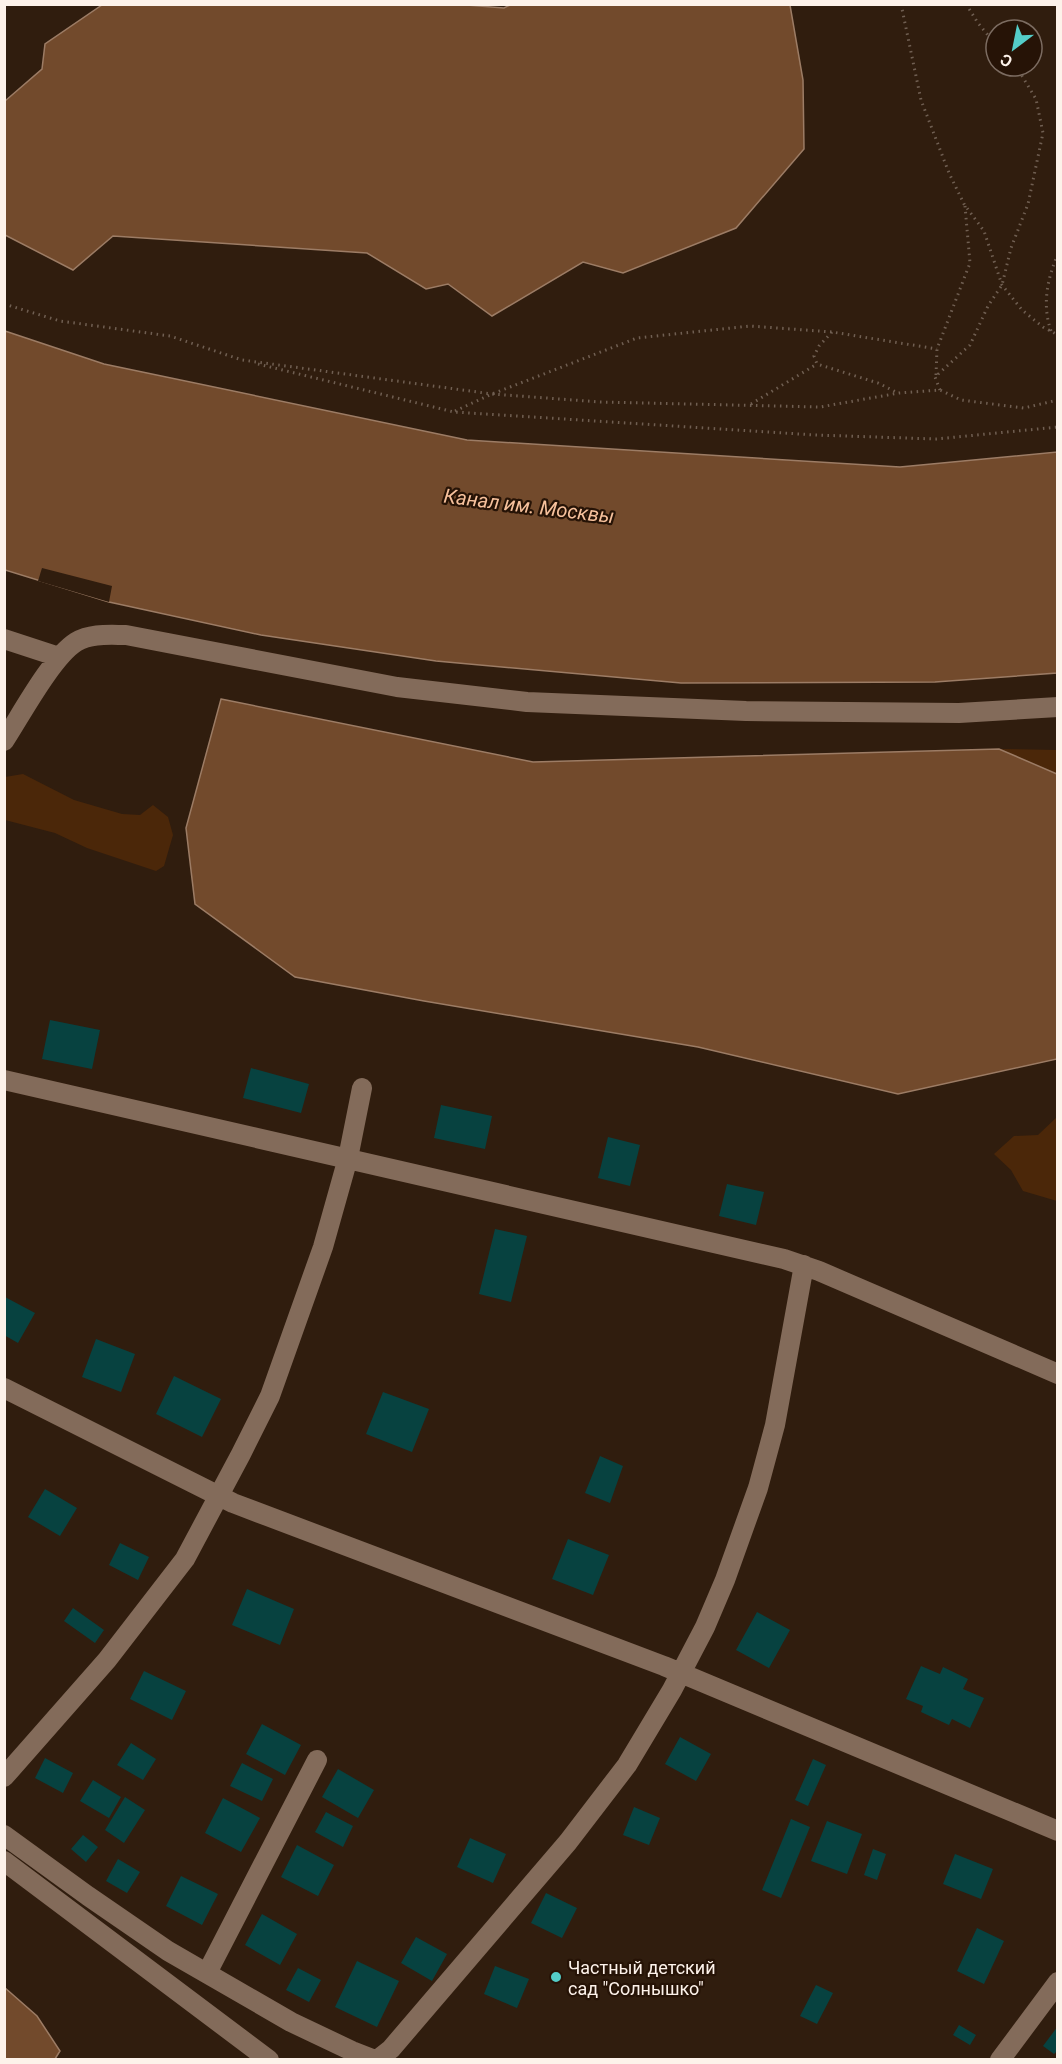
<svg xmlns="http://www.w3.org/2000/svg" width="1062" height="2064" font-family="Roboto,sans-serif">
<rect width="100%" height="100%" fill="#301d0e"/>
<path fill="#4b2709" d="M999,749L1057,750V774Z
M23,774L74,800L122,814L140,815L153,805L168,817L173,835L164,866L156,871L87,848L55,833L5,820V777Z
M1057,1117H1058L1057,1201L1023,1191L1011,1170L994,1154L1014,1136L1038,1135Z"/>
<path fill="#724a2c" stroke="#9c7c65" stroke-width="1.5" d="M454,4L504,8L512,4L790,5L803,80L804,149L736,228L623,273L583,262L492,316L448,284L426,289L367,253L113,236L73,270L5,235V101L42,69L45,44L102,5Z
M5,331L104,364L467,440L900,467L1057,452V673L935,682L681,683L436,661L261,635L109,602L5,570Z
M221,699L533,762L999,749L1057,774V1059L898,1094L698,1047L424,1001L295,977L195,904L186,828Z
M4,1987L37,2016L60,2051L55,2059H5Z"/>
<path fill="#301d0e" d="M42,568L112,586L109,602L38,581Z"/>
<path fill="#074240" d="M50,1020L100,1030L92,1069L42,1059Z
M251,1068L309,1084L301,1113L243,1098Z
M441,1105L492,1116L485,1149L434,1138Z
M608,1137L640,1145L630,1186L598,1178Z
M727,1184L764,1192L756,1225L719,1216Z
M495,1229L527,1236L511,1302L479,1294Z
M5,1297L35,1313L18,1343L4,1335Z
M96,1339L135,1354L121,1392L82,1377Z
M174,1376L221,1399L202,1437L156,1414Z
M383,1392L429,1409L412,1452L366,1434Z
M600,1456L623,1466L610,1503L585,1493Z
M45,1489L77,1508L60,1536L28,1517Z
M568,1539L609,1555L593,1595L552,1579Z
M120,1543L149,1557L138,1580L109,1565Z
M247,1589L294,1609L280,1645L232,1625Z
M73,1608L104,1630L95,1643L64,1621Z
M757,1612L790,1630L769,1668L736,1650Z
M921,1666L940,1674L943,1667L968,1679L963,1689L984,1698L970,1728L952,1719L949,1725L921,1712L923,1706L906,1699Z
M144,1671L186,1691L172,1720L130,1699Z
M262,1724L301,1745L285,1775L246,1754Z
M680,1737L711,1754L696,1781L665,1764Z
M131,1743L156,1759L143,1780L117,1765Z
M45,1758L73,1773L63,1793L35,1778Z
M813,1759L826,1765L808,1806L795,1800Z
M242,1763L273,1779L262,1801L230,1786Z
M338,1769L374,1790L358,1818L322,1797Z
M93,1780L121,1797L109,1818L80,1801Z
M125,1797L145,1810L124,1843L105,1830Z
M223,1798L260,1818L241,1852L205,1833Z
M634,1807L660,1818L649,1845L623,1835Z
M326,1812L353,1826L343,1847L315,1832Z
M791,1819L810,1827L781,1898L762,1890Z
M827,1821L862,1834L847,1874L811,1861Z
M83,1835L98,1847L86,1862L71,1849Z
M470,1838L506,1854L493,1883L457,1867Z
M297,1845L334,1865L318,1896L281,1877Z
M873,1849L886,1854L877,1880L864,1875Z
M955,1854L993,1869L981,1899L943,1884Z
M118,1859L140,1872L127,1893L106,1881Z
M181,1876L218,1894L202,1925L166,1906Z
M546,1893L577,1908L562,1938L531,1923Z
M262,1914L297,1934L280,1965L245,1945Z
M977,1928L1004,1941L984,1984L957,1971Z
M416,1937L447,1954L432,1981L401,1963Z
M357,1961L399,1981L377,2027L335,2007Z
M495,1966L529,1979L517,2008L484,1994Z
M298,1968L321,1980L309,2002L286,1990Z
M816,1985L833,1993L817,2024L800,2016Z
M959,2025L976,2035L970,2045L953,2035Z
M1058,2026V2050L1054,2054L1043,2046Z"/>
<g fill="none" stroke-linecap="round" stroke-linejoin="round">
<path stroke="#705f52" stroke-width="3" stroke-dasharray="1.5 4.5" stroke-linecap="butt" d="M901,4L921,100L949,173L964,204L984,231L1002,285L1022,310L1043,327L1058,335
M966,4L978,23L996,45
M4,304L60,321L170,336L242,360L492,394L600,402L820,407L899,393L940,390L961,400L1024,408L1058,400
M1051,331C1042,305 1047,279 1058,254
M832,332L819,346L814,356L817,364L878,383L898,393
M258,364L454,412L815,435L936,439L1058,427
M936,375L937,349L970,263L965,206
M940,390L935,377L970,345L988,306L1002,285L1011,248L1028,204L1043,133L1036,99L1016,66
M751,404L817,364
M455,411L492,394L637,338L750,326L832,332L937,349"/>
<path stroke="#836b5a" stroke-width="20" d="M4,639L59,657
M4,741C21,715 52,657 76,642C91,633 110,635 126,635L397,687L527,702L746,711L959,713L1058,707
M4,1080L784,1259L819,1271L1058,1374
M4,1388L233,1503L664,1666L1058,1831
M4,1777L107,1660L185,1559L241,1454L270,1396L323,1247L348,1158L362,1088
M4,1835L88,1896L168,1951L291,2022L352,2051L375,2060
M4,1861L269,2060
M207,1973L317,1760
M377,2060L391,2049L568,1842L627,1765L672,1690L705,1627L725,1580L758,1488L775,1425L804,1265
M1000,2060L1058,1982"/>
</g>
<circle fill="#54cdc8" stroke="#261306" stroke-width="2" cx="556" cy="1977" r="6"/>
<g text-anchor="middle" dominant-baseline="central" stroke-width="4.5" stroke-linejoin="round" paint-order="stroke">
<g font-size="18" fill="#fdf2ea" stroke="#261306" text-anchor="start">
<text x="568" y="1967">Частный детский<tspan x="568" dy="21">сад "Солнышко"</tspan></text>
</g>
<g font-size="20" font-style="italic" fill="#f7c19c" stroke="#261306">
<text transform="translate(529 506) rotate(7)">Канал им. Москвы</text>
</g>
</g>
<rect width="1062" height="2064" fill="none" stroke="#fdf2ea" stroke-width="12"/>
<g transform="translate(1014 48) rotate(212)"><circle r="28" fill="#261306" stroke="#7c6c61" stroke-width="1.5"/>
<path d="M0-4.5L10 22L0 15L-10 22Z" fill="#54cdc8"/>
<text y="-9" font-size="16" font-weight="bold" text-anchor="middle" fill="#fdf2ea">С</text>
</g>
</svg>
